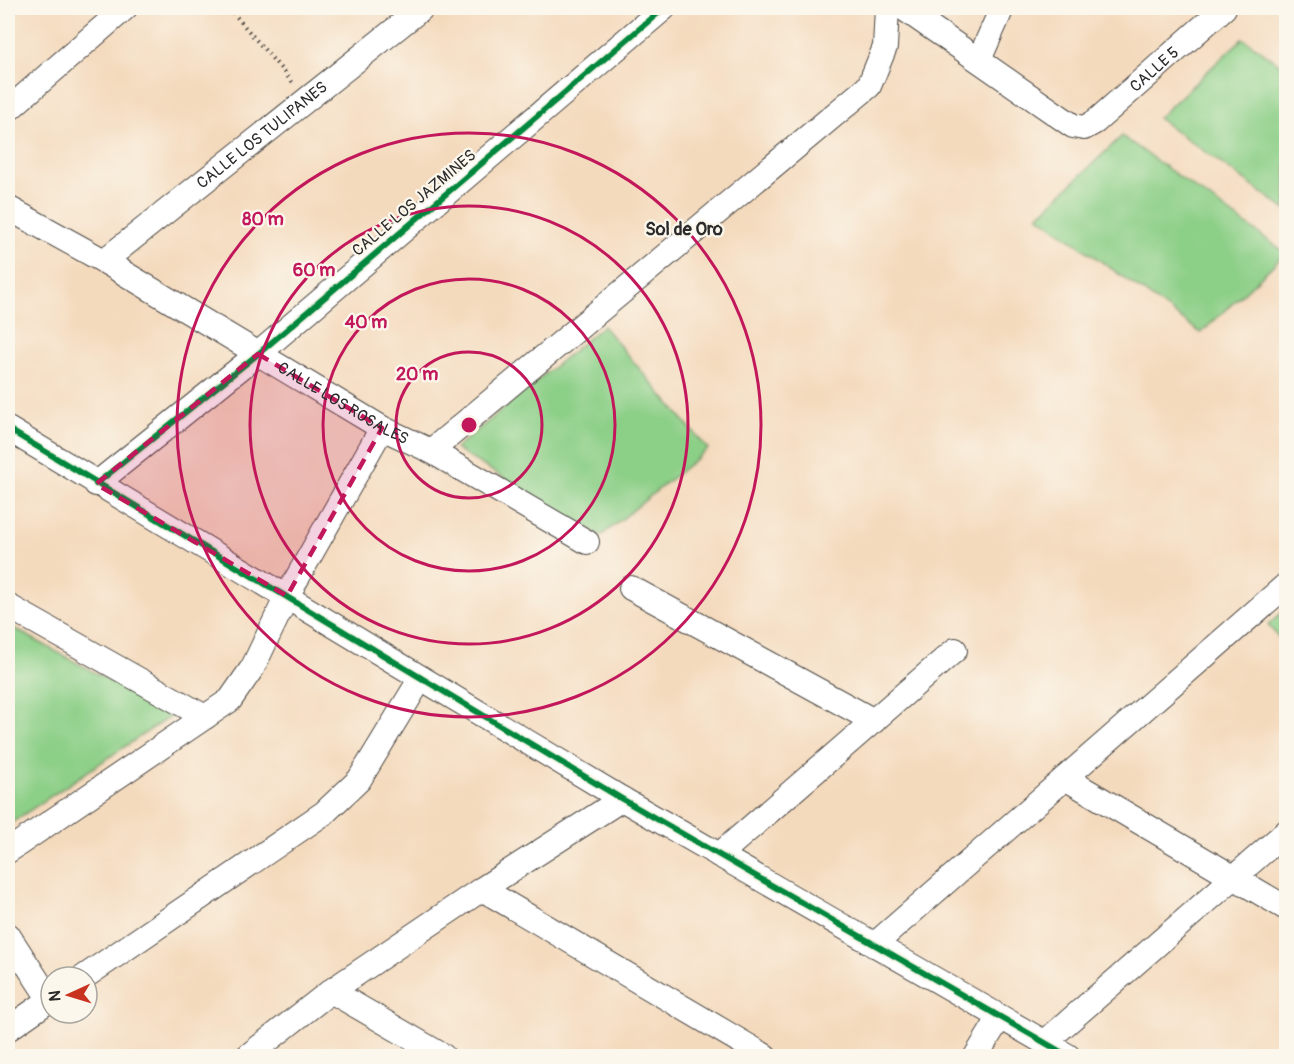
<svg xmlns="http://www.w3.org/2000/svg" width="1294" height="1064" font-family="Pangolin,sans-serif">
<rect width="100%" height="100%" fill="#fbf7ec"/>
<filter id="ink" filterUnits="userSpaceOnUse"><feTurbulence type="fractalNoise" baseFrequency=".0167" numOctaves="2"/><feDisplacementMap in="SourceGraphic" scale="12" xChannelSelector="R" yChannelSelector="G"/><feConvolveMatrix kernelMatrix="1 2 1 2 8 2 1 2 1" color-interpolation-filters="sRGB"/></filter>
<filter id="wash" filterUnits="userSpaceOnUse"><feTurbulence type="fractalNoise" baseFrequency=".008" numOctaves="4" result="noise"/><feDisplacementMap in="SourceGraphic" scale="24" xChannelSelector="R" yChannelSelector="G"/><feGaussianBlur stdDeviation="1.35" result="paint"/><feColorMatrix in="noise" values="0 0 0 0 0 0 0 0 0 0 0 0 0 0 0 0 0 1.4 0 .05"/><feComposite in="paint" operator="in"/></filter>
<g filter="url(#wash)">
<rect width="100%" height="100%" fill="#f4dabd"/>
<path fill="#8ccf87" stroke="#5c7d59" stroke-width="1.5" d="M1243,38L1286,69V210L1158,118Z
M1122,136L1286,253L1201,333L1038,216Z
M603,326L708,449L601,536L455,449Z
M1286,609V646L1268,625Z
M8,625L172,715L8,825Z"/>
</g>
<g filter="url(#ink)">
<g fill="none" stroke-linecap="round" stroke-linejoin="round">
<defs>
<g id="minor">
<path id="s1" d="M903,8L1073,126L1084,128L1095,122L1224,8"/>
<path d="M979,60L1002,8"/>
<path d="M8,110L125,8"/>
<path id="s2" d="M8,208L104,261L382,428L431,451L587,542"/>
<path id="s3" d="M104,261L422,8"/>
<path d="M8,429L622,799L1068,1056"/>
<path d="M431,451L869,86L885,47L887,8"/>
<path d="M96,484L258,354L664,8"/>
<path d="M631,588L874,721"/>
<path d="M8,606L205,717"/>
<path d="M1065,778L1286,908"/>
<path d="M8,851L230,700L253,667L287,596L382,428"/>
<path d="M719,855L955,650"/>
<path d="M482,889L765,1056"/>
<path d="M8,935L50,1000"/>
<path d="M874,945L1286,585"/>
<path d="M84,977L324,813L359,780L421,678"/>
<path d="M331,991L443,1056"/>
<path d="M8,1029L51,999"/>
<path d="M1044,1043L1286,832"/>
<path d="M248,1056L331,991L482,889L622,799"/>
<path d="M976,1056L1000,1017"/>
</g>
</defs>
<use href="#minor" stroke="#494541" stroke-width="26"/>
<path stroke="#494541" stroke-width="4" stroke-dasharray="1.5 4.5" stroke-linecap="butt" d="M229,8L293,83"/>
<use href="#minor" stroke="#fff" stroke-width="24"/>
<defs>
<path id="cycleway" d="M8,429L622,799L1068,1056
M96,484L258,354L664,8"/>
</defs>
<use href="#cycleway" stroke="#fbf7ec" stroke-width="10"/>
<use href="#cycleway" stroke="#00873e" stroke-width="6"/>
</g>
</g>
<path fill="#c2185b" fill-opacity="0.2" stroke="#c2185b" stroke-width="4.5" stroke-dasharray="12 8" stroke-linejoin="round" d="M258,354L382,428L287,596L96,484Z"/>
<g fill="none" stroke="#c2185b" stroke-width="3">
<circle cx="469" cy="425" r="73"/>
<circle cx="469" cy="425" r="146"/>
<circle cx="469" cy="425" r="219"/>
<circle cx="469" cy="425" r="292"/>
</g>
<g text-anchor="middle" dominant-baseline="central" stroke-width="4.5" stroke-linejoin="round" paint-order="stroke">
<g font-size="16" fill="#2b2b2b" stroke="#fbf7ec">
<text stroke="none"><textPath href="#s1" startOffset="310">CALLE 5</textPath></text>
<text stroke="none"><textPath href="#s3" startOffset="202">CALLE LOS TULIPANES</textPath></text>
<text transform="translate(414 203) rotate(-40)">CALLE LOS JAZMINES</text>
<text stroke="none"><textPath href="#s2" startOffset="388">CALLE LOS ROSALES</textPath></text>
</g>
<g font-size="18" font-weight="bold" fill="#2b2b2b" stroke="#fbf7ec">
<text x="684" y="229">Sol de Oro</text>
</g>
</g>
<circle cx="469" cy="425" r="9" fill="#c2185b" stroke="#fbf7ec" stroke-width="3"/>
<g font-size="18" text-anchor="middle" font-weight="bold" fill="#c2185b" stroke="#fbf7ec" stroke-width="4.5" stroke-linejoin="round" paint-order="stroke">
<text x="263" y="225">80 m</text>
<text x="314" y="276">60 m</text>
<text x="366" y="328">40 m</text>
<text x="417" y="380">20 m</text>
</g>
<rect width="1294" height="1064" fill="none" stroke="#fbf7ec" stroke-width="30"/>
<g transform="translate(69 995) rotate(266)"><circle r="28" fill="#fbf7ec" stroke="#a8a59f" stroke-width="1.5"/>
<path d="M0-4.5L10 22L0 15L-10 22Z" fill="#c8321e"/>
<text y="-9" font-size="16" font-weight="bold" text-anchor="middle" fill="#2b2b2b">N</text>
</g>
</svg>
